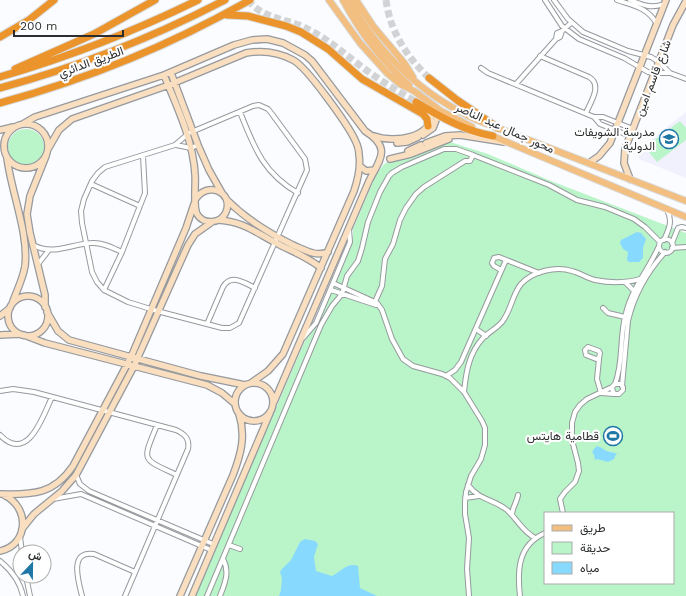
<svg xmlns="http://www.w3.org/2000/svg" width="686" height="596" font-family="'Work Sans',Vazirmatn,sans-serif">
<rect width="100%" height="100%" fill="#fafcff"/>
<path fill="#f1f0fd" d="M686,112V178L639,159L637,151Z"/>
<path fill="#baf4c9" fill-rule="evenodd" d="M680,121L686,128V140L657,162L645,147Z
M8 147a18 18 0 1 1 36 0a18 18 0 1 1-36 0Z
M450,142L488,154L551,181L686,233V596H195L307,336L313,330L353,236V229L376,175L384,164L421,149ZM545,513H673V583H545Z"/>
<path fill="#87dafd" d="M637,232L641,233L646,239L643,248V258L639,262H629L627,260L628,252L623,249L620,243L621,240Z
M597,446L602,448L606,451L619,454H616L614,459L608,462L597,459L595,460L594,454L592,453L594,449Z
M305,539L315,541L318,544L314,557L316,571L332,576C341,572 347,562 358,566L360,588L377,596H279L281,590L282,578L280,572L282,569L291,560L300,542Z"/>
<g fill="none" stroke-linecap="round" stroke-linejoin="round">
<path stroke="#d1d3d5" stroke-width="7" stroke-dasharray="7 3.5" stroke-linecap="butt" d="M248,0C261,17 280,18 299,25C323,35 341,51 362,67C379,80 398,91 416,102
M386,0C390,31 406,56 429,78"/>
<defs>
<path id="street" d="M545,0L562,26L579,39L624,58L648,72L654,73H670
M554,0L568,19L583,32L628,51L651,57L659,62L670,73L686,79
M617,0C634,6 647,7 657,24
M630,0C642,5 652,9 664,4
M556,39L557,33L562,31L571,23
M540,56L589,77C603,85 590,103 586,113
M481,68L488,73L594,117H603L633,129
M516,84L556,39L560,37L562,31
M259,105L268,109L272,114L305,159L307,170L239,323L230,328H222L157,311L128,302L104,290L97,282L92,272L82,223L81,211L84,199L92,181L98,173L105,167L175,145L189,133L253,106Z
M240,112C254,147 263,173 298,193
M594,117L600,124L630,136
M176,145L191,148L198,145
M91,184L140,206
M659 246a7 7 0 1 1 14 0a7 7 0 1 1-14 0Z
M664,240C669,229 673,221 667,210
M672,243L678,228L682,227L686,228
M33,245C54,256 70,244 92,243C102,242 113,248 122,252
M672,248L686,247
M38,264L49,250
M501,270L494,266L492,263L494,258L499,257L539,273
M625,282L634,291
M333,283L377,303L382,310L392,339L403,359L413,366L442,374L450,378L464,392L482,421L485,428V445L481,459L471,476L466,492L465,502V514L469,538L467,569L469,596
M104,290L122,252L145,193L143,156
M331,290L376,305
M374,304L382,286L385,259L393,244L400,220L406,208L416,194L424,187L465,161H470L473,155
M603,308L608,313L625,317
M207,324L223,287C231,273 245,283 255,288
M476,329L486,336
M303,338L316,323L333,283L350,242L349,229
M588,347L599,351L600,353L599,358L596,359L586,355L585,350Z
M599,359L597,379L601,393
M446,376L455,370L461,362L506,260
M615,384C624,361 619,336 626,313C632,288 649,269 659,246
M622,386L628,321C634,295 647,272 665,252
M0,391L13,389L34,392L176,430C185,434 190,439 188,449L125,596
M464,392C466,372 469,353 483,338C489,332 496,329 502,322C511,311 512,295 521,284C533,271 556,266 572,271C580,273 587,278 595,280C609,283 627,283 640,279
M601,393L614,394
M157,425C142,462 141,458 177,475
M0,435C28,464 43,416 52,397
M76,475L80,484L89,491L213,544
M468,485C479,500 493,499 507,510C518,520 522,531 535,538
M465,498L479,496
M53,499L81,494L211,550
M563,513L560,499L565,492L575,482L579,471L578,463L572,440V423L575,412L580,405L587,399L612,387L615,384H621L623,387V390L619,394H615L613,392L612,387
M512,515C512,508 517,502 518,495
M20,537L22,552
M229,545L240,549
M0,561C11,570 20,581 23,596
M26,576L30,596
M82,596C79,583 68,550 94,554L135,572
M207,596L321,325L332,306L342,294L347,276L358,261L362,248L368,222L380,192L389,176L392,173L402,167L444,149H456L473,155L549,185L577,200L605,207L634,219L645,227L660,242
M220,596C225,583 230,572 223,559
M520,596C517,570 518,545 545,533"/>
<path id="secondary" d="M171,73L198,145L209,170L222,193
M164,75C177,107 193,140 195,174C196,184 193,207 197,214C203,225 221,224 226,212C234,192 207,180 195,200
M23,124L35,117L164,75L234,45L252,40L267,39L283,43L305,55L312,61L365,131C392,148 380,159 369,181L274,402
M4 146a22 22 0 1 1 44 0a22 22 0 1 1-44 0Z
M0,130L13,127
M423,135L433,128L438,115
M374,136C393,143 434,139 431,111
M397,143L407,142L418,137
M426,143L445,136L460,135L504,142
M48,149L59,130L72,119L169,85L246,53C263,50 278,52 293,60C307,67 348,125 355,140C357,144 359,150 359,155C361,167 358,179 354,191L283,354L268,371L251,383
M408,151L421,145
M7,158C11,191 29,234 25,266C23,279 16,292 12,304
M390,159L411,154L449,139
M589,163L599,156L610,143L666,0
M360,166L366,171L374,170
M630,179L624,163L625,149L673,25L686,1
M227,200C247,220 268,233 293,245C305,250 315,257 328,252
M219,220C244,222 255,232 276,243C291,251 308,257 321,268
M8 316a20 20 0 1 1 40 0a20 20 0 1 1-40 0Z
M45,307V295L30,233L27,214L30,196L46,156
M47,312L58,331L69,340L201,376L245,385
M0,316L10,308
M0,335L20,334
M24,335L45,343L207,385L222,393L235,404
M235 402a19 19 0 1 1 38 0a19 19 0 1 1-38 0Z
M1,494C33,495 54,494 73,466L131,357L186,228L194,204
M22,529L34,514L62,491L76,475L134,366L188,245L195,234L212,222
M0,551C29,545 30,507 4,495
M180,596L233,475C241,454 246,436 239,414
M192,596L270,413"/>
<path id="primary" d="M329,0L360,43L388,74L400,84L414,91L441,111L472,127
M343,0C360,32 382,61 409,85
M350,0C377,53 423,96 477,120L686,201
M356,0L373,26L405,64L413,77
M490,135L686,217"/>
<path id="highway" d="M227,15L248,16L286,26L301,32L328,49L362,79L423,114L427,119L428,126
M0,37L29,20L54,0
M15,69L94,34L155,0
M0,77C68,57 135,31 198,0
M429,78L457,100L498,128
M0,88C78,67 154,37 225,0
M416,102C440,117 465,131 493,136
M0,103C88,79 171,45 250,0"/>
</defs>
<use href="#street" stroke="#96999e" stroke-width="6"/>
<use href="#secondary" stroke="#96999e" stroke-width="8"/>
<use href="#primary" stroke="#d9d9d9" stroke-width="8"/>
<use href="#highway" stroke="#d9d9d9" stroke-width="9"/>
<use href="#street" stroke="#fff" stroke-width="4"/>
<use href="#secondary" stroke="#f9dfbf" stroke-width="5.5"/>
<use href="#primary" stroke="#f2bf80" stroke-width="6"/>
<use href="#highway" stroke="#ea942b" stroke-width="7"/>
</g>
<defs>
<symbol id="school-ring" viewBox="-11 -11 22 22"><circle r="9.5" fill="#fff" stroke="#1f77a6" stroke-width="1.5"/><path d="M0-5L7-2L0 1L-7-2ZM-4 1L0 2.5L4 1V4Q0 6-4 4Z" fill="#1f77a6"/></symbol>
<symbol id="stadium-ring" viewBox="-11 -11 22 22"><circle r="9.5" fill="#fff" stroke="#1f77a6" stroke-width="1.5"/><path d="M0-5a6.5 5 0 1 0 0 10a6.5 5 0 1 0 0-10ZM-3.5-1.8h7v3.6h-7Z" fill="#1f77a6"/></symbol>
</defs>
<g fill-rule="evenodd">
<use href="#school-ring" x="658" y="128" width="22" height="22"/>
<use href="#stadium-ring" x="602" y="425" width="22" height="22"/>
</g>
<g text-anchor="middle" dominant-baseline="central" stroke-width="4" stroke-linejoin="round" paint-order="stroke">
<g font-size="12" fill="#2b2d2e" stroke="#fff">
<text transform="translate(91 62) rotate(-20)">الطريق الدائري</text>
<text transform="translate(653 78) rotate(-69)">شارع قاسم امين</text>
<text transform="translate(505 128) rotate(24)">محور جمال عبد الناصر</text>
</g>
<g font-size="12" fill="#2b2d2e" stroke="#fff" text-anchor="end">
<text x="655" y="132">مدرسة الشويفات<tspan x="655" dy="14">الدولية</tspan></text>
<text x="599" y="436">قطامية هايتس</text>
</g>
</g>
<rect x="544" y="512" width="130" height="72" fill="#ffffff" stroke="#aaabab"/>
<rect x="552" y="525" width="20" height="6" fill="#f2bf80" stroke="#aaabab"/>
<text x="580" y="532" font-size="12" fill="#2b2d2e">طريق</text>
<rect x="552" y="542" width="20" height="12" fill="#baf4c9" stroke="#aaabab"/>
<text x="580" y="552" font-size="12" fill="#2b2d2e">حديقة</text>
<rect x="552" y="562" width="20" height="12" fill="#87dafd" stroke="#aaabab"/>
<text x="580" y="572" font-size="12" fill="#2b2d2e">مياه</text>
<g transform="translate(32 564) rotate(22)"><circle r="19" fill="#ffffff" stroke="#aaabab"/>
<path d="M0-3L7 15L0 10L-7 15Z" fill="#1f77a6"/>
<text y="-6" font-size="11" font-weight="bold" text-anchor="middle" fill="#2b2d2e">ش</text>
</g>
<path d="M14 30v6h109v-6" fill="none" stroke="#2b2d2e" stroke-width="2"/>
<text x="20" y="30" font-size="12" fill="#2b2d2e" stroke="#ffffff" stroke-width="3" paint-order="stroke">200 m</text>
</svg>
